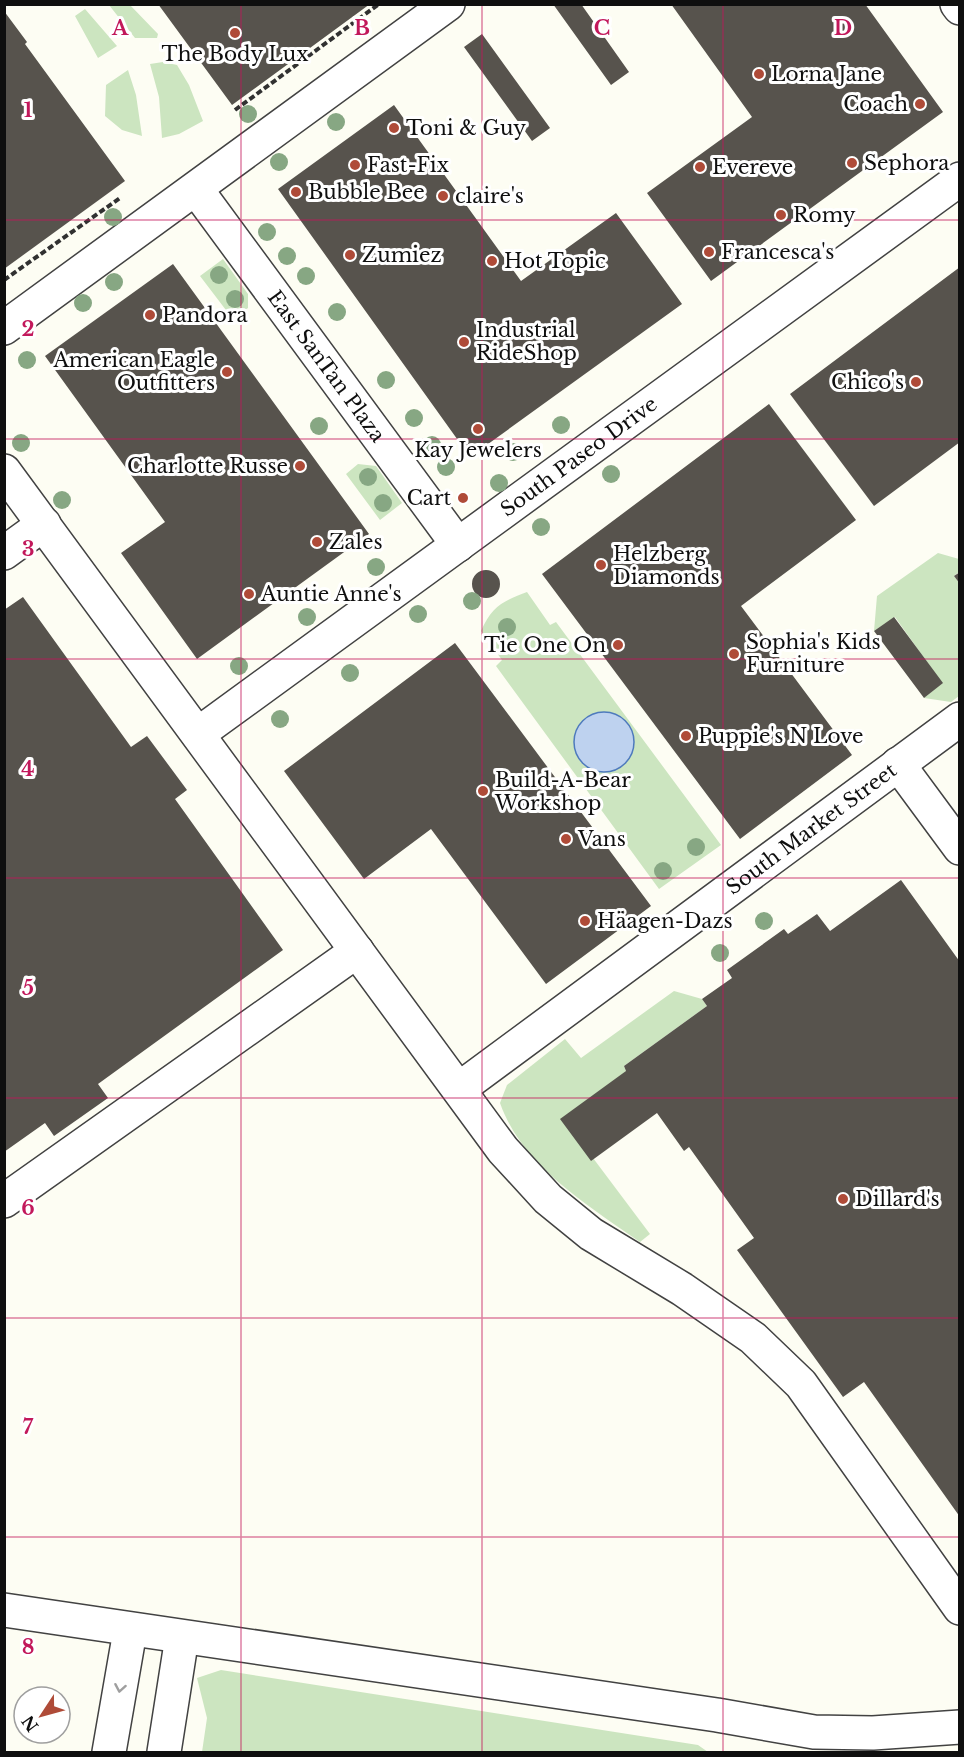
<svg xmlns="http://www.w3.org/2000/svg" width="964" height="1757" font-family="'Libre Baskerville',serif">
<rect width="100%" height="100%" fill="#fdfdf3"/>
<path fill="#cce5c0" d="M109,5H130L158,34L157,38H135Z
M85,9L117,46L98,58L75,16Z
M163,62L177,65L189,85L203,121L179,134L162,138L159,97L150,64Z
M128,70L136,95L142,136L122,130L105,116L106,85Z
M223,259L248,294V308L232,318L200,276Z
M358,464L376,466L402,503L380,520L346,474Z
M938,553L959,559V572L954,576L960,584L959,696L951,702L924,698L942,683L895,617L874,631L877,596Z
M527,592L550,625L556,622L721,845L659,889L496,666L502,660L481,631C492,606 503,601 527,592Z
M674,991L702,999L707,1006L624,1066L626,1071L593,1158L650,1234L640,1242C589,1206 522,1166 500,1103L507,1085L565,1039L581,1058Z
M221,1670L698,1745L708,1752H202L207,1718L197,1678Z"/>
<path fill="#bed2ef" stroke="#4e7abd" stroke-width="1.5" d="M574 742a30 30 0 1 1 60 0a30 30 0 1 1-60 0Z"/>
<path fill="#57534d" d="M158,4H370L232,105Z
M553,4H581L629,72L611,85Z
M671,4H865L943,112L711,281L647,193L752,117Z
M4,11L27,42L25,44L125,181L4,269Z
M482,34L550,128L532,141L464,47Z
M394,105L521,281L616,213L682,304L470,457L278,189Z
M173,264L369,534L197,659L121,553L165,522L45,356Z
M960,267V442L874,506L790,394Z
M769,404L856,520L741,606L852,755L740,839L542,574Z
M472 584a14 14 0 1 1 28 0a14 14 0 1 1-28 0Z
M960,572V584L954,576Z
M23,597L131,747L147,736L187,790L175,799L283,950L98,1084L108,1098L54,1136L45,1123L4,1152V610Z
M894,617L943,683L924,698L874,631Z
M455,643L651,906L546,984L431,829L364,879L284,771Z
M901,880L960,962V1517L864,1382L843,1397L737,1250L754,1238L689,1147L684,1151L657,1113L591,1161L560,1119L626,1071L624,1066L707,1006L702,999L732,978L727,970L784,929L788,934L817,914L830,931Z"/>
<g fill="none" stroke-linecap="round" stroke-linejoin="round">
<defs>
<g id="minor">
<path d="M957,4L960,8"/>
<path id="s1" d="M196,189L458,545"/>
<path d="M4,328L448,4"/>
<path d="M4,471L503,1150L548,1199L591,1234L682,1289L753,1338L801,1384L960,1608"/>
<path d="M4,553L44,524"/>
<path id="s2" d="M198,734L960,179"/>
<path d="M898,764L960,848"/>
<path id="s3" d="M459,1089L960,719"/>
<path d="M4,1201L357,951"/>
<path d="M4,1610L717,1715L814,1732L873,1733L960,1727"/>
<path d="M109,1752L130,1631"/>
<path d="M164,1752L182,1637"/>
</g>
</defs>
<use href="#minor" stroke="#424242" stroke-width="36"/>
<path stroke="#313131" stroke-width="4" stroke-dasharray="6 3" stroke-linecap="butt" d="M235,110L379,4
M4,280L120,198"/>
<use href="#minor" stroke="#fff" stroke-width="33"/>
</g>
<g fill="#87a783">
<circle cx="248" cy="114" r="9"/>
<circle cx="336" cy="122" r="9"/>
<circle cx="279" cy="162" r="9"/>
<circle cx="113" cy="217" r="9"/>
<circle cx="267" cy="232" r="9"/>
<circle cx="287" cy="256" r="9"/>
<circle cx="219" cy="275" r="9"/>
<circle cx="306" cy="276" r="9"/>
<circle cx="114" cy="282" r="9"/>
<circle cx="235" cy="299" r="9"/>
<circle cx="83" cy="303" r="9"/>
<circle cx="337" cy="312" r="9"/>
<circle cx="27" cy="360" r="9"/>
<circle cx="386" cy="380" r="9"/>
<circle cx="414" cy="418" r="9"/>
<circle cx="561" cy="425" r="9"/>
<circle cx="319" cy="426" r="9"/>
<circle cx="21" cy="443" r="9"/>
<circle cx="432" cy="445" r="9"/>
<circle cx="513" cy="452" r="9"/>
<circle cx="446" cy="467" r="9"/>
<circle cx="611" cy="474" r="9"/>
<circle cx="368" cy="477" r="9"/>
<circle cx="499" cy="483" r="9"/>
<circle cx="62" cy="500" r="9"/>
<circle cx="383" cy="503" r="9"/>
<circle cx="541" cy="527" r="9"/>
<circle cx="376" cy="567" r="9"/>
<circle cx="472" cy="601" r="9"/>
<circle cx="418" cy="614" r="9"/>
<circle cx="307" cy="617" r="9"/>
<circle cx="507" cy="627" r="9"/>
<circle cx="239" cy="666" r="9"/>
<circle cx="350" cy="673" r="9"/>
<circle cx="280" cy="719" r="9"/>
<circle cx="696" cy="847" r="9"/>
<circle cx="663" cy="871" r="9"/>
<circle cx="764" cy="921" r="9"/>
<circle cx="720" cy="953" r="9"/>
</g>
<defs><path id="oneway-chevron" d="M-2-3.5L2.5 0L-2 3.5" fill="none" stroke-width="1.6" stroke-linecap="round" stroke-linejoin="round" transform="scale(1.5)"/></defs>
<use stroke="#9f9f9f" href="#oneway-chevron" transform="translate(120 1688) rotate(100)"/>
<path fill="none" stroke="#c2185b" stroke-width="1.5" stroke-opacity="0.55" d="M241,4V1752M482,4V1752M723,4V1752M4,220H960M4,439H960M4,659H960M4,878H960M4,1098H960M4,1318H960M4,1537H960"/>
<g fill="#af4b38" stroke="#fff" stroke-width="2">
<circle cx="235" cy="33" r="6"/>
<circle cx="759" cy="74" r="6"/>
<circle cx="920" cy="104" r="6"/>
<circle cx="394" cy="128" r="6"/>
<circle cx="852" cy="163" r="6"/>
<circle cx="355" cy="165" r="6"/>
<circle cx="700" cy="167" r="6"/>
<circle cx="296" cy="192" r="6"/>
<circle cx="443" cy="196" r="6"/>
<circle cx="781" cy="215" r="6"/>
<circle cx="709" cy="252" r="6"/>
<circle cx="350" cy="255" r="6"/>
<circle cx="492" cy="261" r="6"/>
<circle cx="150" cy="315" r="6"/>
<circle cx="464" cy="342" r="6"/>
<circle cx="227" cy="372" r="6"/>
<circle cx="916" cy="382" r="6"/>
<circle cx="478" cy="429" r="6"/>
<circle cx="300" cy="466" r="6"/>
<circle cx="463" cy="498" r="6"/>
<circle cx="317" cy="542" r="6"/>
<circle cx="601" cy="565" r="6"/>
<circle cx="249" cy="594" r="6"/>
<circle cx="618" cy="645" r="6"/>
<circle cx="734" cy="654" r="6"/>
<circle cx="686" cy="736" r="6"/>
<circle cx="483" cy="791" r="6"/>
<circle cx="566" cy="839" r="6"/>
<circle cx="585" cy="921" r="6"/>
<circle cx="843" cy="1199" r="6"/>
</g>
<g text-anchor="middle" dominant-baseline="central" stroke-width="6" stroke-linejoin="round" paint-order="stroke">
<g font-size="20" fill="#0f0f0f" stroke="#fff" text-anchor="start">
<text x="235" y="54" text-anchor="middle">The Body Lux</text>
<text x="771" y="74">Lorna Jane</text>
<text x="908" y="104" text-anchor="end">Coach</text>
<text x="406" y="128">Toni &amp; Guy</text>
<text x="864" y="163">Sephora</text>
<text x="367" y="165">Fast-Fix</text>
<text x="712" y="167">Evereve</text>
<text x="308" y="192">Bubble Bee</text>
<text x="455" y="196">claire's</text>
<text x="793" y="215">Romy</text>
<text x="721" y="252">Francesca's</text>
<text x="362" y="255">Zumiez</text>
<text x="504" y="261">Hot Topic</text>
<text x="162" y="315">Pandora</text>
<text x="476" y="330">Industrial<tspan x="476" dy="23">RideShop</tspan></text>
<text x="215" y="360" text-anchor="end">American Eagle<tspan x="215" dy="23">Outfitters</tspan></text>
<text x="904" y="382" text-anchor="end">Chico's</text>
<text x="478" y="450" text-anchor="middle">Kay Jewelers</text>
<text x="288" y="466" text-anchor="end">Charlotte Russe</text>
<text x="451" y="498" text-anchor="end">Cart</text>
<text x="329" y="542">Zales</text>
<text x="613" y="554">Helzberg<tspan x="613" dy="23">Diamonds</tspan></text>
<text x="261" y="594">Auntie Anne's</text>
<text x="746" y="642">Sophia's Kids<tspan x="746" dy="23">Furniture</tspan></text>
<text x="606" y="645" text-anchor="end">Tie One On</text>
<text x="698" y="736">Puppie's N Love</text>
<text x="495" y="780">Build-A-Bear<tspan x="495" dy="23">Workshop</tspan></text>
<text x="578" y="839">Vans</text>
<text x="597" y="921">Häagen-Dazs</text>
<text x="855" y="1199">Dillard's</text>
</g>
<g font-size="20" fill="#0f0f0f" stroke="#fff">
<text stroke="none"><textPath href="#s1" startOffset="220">East SanTan Plaza</textPath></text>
<text stroke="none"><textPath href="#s2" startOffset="471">South Paseo Drive</textPath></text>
<text stroke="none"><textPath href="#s3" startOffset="438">South Market Street</textPath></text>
</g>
</g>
<g font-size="20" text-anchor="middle" font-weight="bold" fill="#c2185b" stroke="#fff" stroke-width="6" stroke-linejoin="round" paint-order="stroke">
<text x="120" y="35">A</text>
<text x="362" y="35">B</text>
<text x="602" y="35">C</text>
<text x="843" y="35">D</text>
<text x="28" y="117">1</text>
<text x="28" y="336">2</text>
<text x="28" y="556">3</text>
<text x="28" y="776">4</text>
<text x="28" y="995">5</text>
<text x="28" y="1215">6</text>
<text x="28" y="1434">7</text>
<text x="28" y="1654">8</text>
</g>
<rect width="964" height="1757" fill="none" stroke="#0f0f0f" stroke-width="12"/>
<g transform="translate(42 1715) rotate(234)"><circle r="28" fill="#ffffff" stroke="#9f9f9f" stroke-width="1.5"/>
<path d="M0-4.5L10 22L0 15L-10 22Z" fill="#af4b38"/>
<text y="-9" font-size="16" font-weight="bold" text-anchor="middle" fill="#0f0f0f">N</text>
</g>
</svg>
